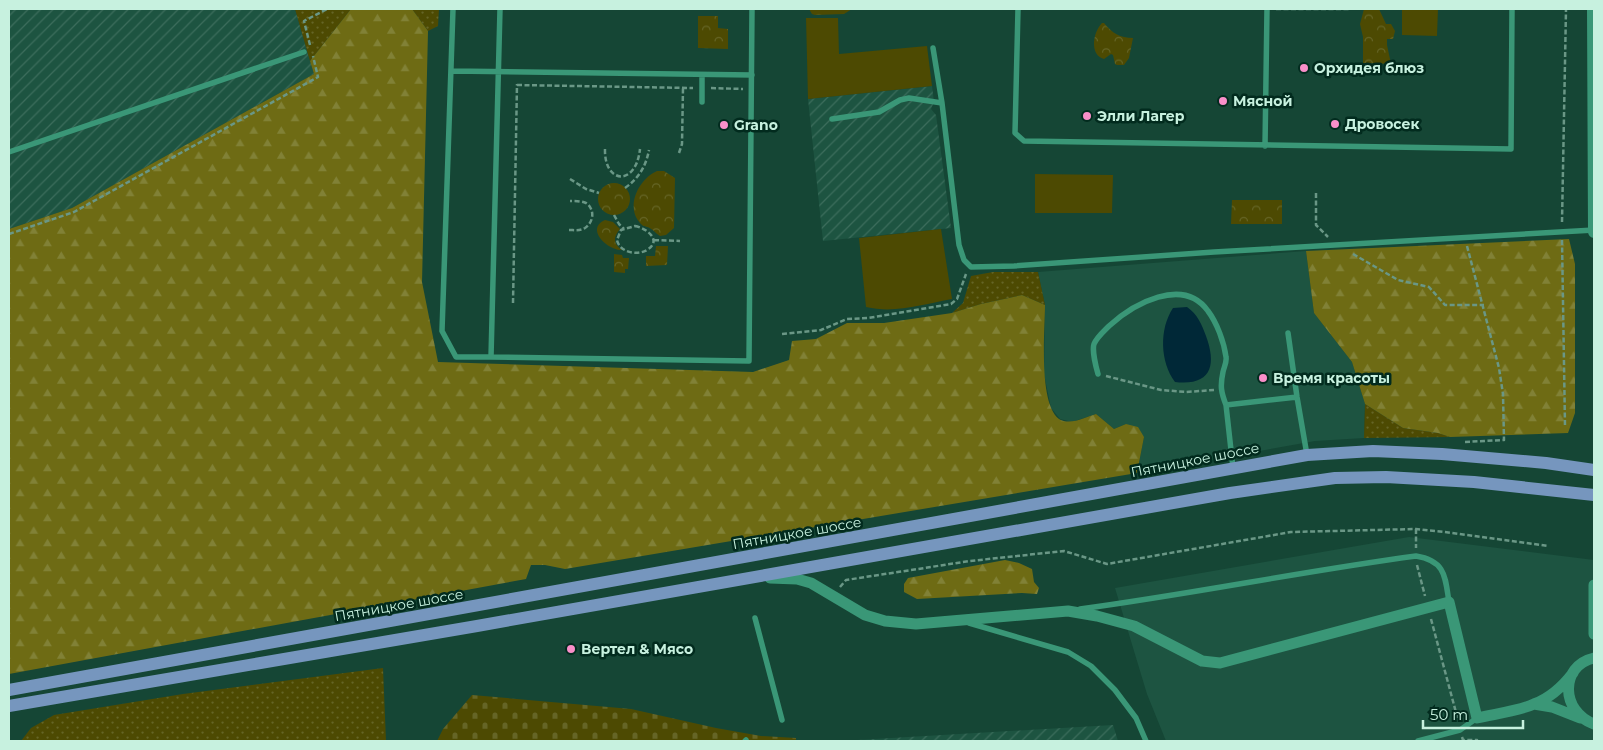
<svg xmlns="http://www.w3.org/2000/svg" width="1603" height="750" font-family="Montserrat,sans-serif">
<defs>
<pattern id="industrial-furrows" width="10" height="10" patternUnits="userSpaceOnUse" patternTransform="scale(1.25)"><rect width="10" height="10" fill="#1d5441"/><path d="M-1 1l2-2M0 10L10 0M9 11l2-2" fill="none" stroke="#3c6d5c"/></pattern>
<pattern id="grass-dots" width="8" height="8" patternUnits="userSpaceOnUse" patternTransform="scale(1.25)"><rect width="8" height="8" fill="#4d4a02"/><path d="M2 2h.1M6 6h.1" fill="none" stroke="#656526" stroke-width="1.8" stroke-linecap="round"/></pattern>
<pattern id="forest-firs" width="22" height="20" patternUnits="userSpaceOnUse" patternTransform="scale(1.25)"><rect width="22" height="20" fill="#6e6b14"/><path d="M5 1l3.5 6h-7zM16 11l3.5 6h-7z" fill="#818136"/></pattern>
<pattern id="cemetery-stones" width="16" height="16" patternUnits="userSpaceOnUse" patternTransform="scale(1.25)"><rect width="16" height="16" fill="#4d4a02"/><path d="M2 7V4a2 2 0 0 1 4 0v3zM10 15v-3a2 2 0 0 1 4 0v3z" fill="#656526"/></pattern>
<pattern id="park-crowns" width="20" height="18" patternUnits="userSpaceOnUse" patternTransform="scale(1.25)"><rect width="20" height="18" fill="#4d4a02"/><path d="M2 6a3 3 0 1 1 6 0M12 15a3 3 0 1 1 6 0" fill="none" stroke="#656526"/></pattern>
</defs>
<rect width="100%" height="100%" fill="#154635"/>
<path fill="#1d5441" d="M1306,251L1314,313L1352,362L1365,404L1364,438L1315,441L1137,473L1144,437L1126,424L1114,429L1096,414L1072,422L1060,419L1051,408L1044,374L1045,305L1038,272Z
M1409,537L1594,560V741H1166L1147,694L1115,588Z"/>
<path fill="url(#industrial-furrows)" d="M9,9H295L314,74L72,208L9,229Z
M932,86L934,102L931,109L936,115L951,228L823,241L808,99Z
M1113,725L1118,741H841Z"/>
<path fill="url(#grass-dots)" d="M295,9H351L310,61Z
M412,9H439L438,26L428,31Z
M993,272H1038L1045,305L1022,295L981,304L952,313L963,303L971,276Z
M1365,404L1403,428L1438,433L1450,437L1364,438Z
M383,668L386,741H21L31,728L54,715L183,694Z"/>
<path fill="url(#forest-firs)" d="M351,9H412L428,31L422,282L438,362L753,372L789,360L792,341L816,339L847,323H884L952,313L981,304L1022,295L1045,305C1045,330 1038,403 1059,419C1070,426 1086,417 1096,414L1114,429L1126,424L1138,427L1144,437L1137,473L565,569L545,565H531L526,579L9,674V229L72,208L314,74L310,61Z
M1569,239L1575,264V413L1568,433L1450,437L1438,433L1403,428L1365,404L1352,362L1314,313L1306,251Z
M1005,560L1019,563L1032,569L1034,582L1039,588L1037,594L1022,593L917,599L904,592V584L908,578Z"/>
<path fill="url(#cemetery-stones)" d="M472,695L631,709L716,728L761,736L796,738V741H437L443,729Z"/>
<path fill="url(#park-crowns)" d="M809,9H852L844,14L815,15L812,14Z
M1364,9H1379L1386,24H1391L1395,31L1393,39H1387V45L1391,64L1363,63V37L1360,24Z
M698,16H718V28L728,29V49L698,48Z
M1102,23H1104C1112,33 1120,38 1133,38L1129,58L1124,65H1117L1115,64L1113,55L1111,54L1104,59C1089,55 1093,32 1102,23Z
M657,171H664L675,178L674,228L666,235L660,236C655,233 652,228 647,227C642,225 644,227 640,223C625,206 639,179 657,171Z
M598 199a16 16 0 1 1 32 0a16 16 0 1 1-32 0Z
M1232,200H1282V224H1231Z
M605,220L613,222L620,229C613,237 613,244 622,250C607,250 585,229 605,220Z
M656,246H668L667,265L646,266V256H655Z
M614,254L622,255L623,258H629L628,269H625V273L614,272Z"/>
<path fill="#4d4a02" d="M1402,9H1438L1437,36L1402,35Z
M806,18H838L839,54L927,46L932,86L808,99Z
M1035,174L1113,175L1112,213H1035Z
M941,229L952,299C924,304 895,314 866,307L859,238Z"/>
<path fill="#002837" d="M1187,307C1198,315 1201,323 1206,336C1217,366 1211,386 1175,382C1160,362 1159,329 1173,308Z"/>
<g fill="none" stroke-linecap="round" stroke-linejoin="round">
<path stroke="#6a9786" stroke-width="2.5" stroke-dasharray="5 2.5" stroke-linecap="butt" d="M1276,9H1349
M310,45L304,21L327,9
M517,85L693,88
M711,88L743,89
M605,149C604,184 636,187 640,149
M679,153L682,144L683,88
M570,179L586,189L599,193
M625,188C639,178 646,166 649,150
M1316,193V225L1328,237
M614,215L619,224L624,229
M1562,222L1566,9
M635,226C646,228 663,240 647,250C637,256 619,252 617,240L621,230Z
M569,230C575,230 580,231 585,228C594,222 595,209 586,203C581,201 575,201 570,201
M9,234L74,212L318,77L313,56
M654,240L680,241
M1562,240L1565,426
M1353,254L1398,280L1429,287L1445,305H1484
M513,303L517,84
M782,334L821,330L847,319L868,318L951,304L957,299L966,274
M1106,376L1161,390L1186,392L1214,390
M1465,442L1504,440L1503,394L1499,368L1467,246
M1416,529V548
M1417,565L1425,596
M840,587L846,580L970,561L1064,551L1107,564L1291,532L1416,529L1445,532L1549,546
M1431,619L1458,720
M1462,737L1463,740H1477V741"/>
<path stroke="#3a9777" stroke-width="5.5" d="M453,9L442,331L456,357H491
M500,9L491,357L749,361L752,9
M1018,9L1015,133L1024,141L1511,149L1512,9
M933,48L942,103L959,245L964,260L971,267L1014,266L1214,252L1594,230
M451,71L752,75
M702,102V75
M832,119L879,112L900,100L909,98L942,103
M1265,146L1267,9
M9,152L304,52
M1288,333L1297,397L1307,455
M1098,374C1096,367 1092,350 1094,344C1097,337 1103,332 1109,326C1133,304 1183,276 1208,311C1217,323 1224,342 1226,357C1227,362 1224,367 1223,372C1220,386 1221,392 1226,405
M1233,468L1226,405L1297,397
M1080,609C1192,594 1304,571 1416,556C1446,561 1445,577 1449,602
M755,618L782,720
M969,623L1068,652L1091,666L1115,690L1136,718L1146,741
M745,741L746,740
M1418,741L1460,730L1477,718"/>
<path stroke="#3a9777" stroke-width="11" d="M770,578L797,579L811,583L865,615L885,621L916,624L1068,611L1097,616L1134,626L1202,661L1220,663L1449,602L1477,718C1494,714 1519,711 1534,704C1550,698 1563,686 1573,673
M1594,585V634
M1594,658C1559,666 1561,712 1594,724
M1534,704L1552,707L1580,718"/>
<path stroke="#3a9777" stroke-width="12" d="M1593,9L1594,232"/>
<path stroke="#7696be" stroke-width="12" d="M9,690L1307,455L1373,451L1442,454L1546,463L1594,470
M9,706L477,626L1230,493L1335,478L1386,477L1474,482L1594,495"/>
</g>
<g fill="#f98fc9" stroke="#022b1e" stroke-width="2">
<circle cx="1304" cy="68" r="5"/>
<circle cx="1223" cy="101" r="5"/>
<circle cx="1087" cy="116" r="5"/>
<circle cx="1335" cy="124" r="5"/>
<circle cx="724" cy="125" r="5"/>
<circle cx="1263" cy="378" r="5"/>
<circle cx="571" cy="649" r="5"/>
</g>
<g text-anchor="middle" dominant-baseline="central" stroke-width="5" stroke-linejoin="round" paint-order="stroke">
<g font-size="14" font-weight="bold" fill="#c7f1df" stroke="#022b1e" text-anchor="start">
<text x="1314" y="68">Орхидея блюз</text>
<text x="1233" y="101">Мясной</text>
<text x="1097" y="116">Элли Лагер</text>
<text x="1345" y="124">Дровосек</text>
<text x="734" y="125">Grano</text>
<text x="1273" y="378">Время красоты</text>
<text x="581" y="649">Вертел &amp; Мясо</text>
</g>
<g font-size="14" fill="#c7f1df" stroke="#022b1e">
<text transform="translate(1195 460) rotate(-11)">Пятницкое шоссе</text>
<text transform="translate(797 533) rotate(-10)">Пятницкое шоссе</text>
<text transform="translate(399 605) rotate(-10)">Пятницкое шоссе</text>
</g>
</g>
<rect width="1603" height="750" fill="none" stroke="#c7f1df" stroke-width="20"/>
<path d="M1423 720v8h100v-8" fill="none" stroke="#c7f1df" stroke-width="2.5"/>
<text x="1430" y="720" font-size="15" fill="#c7f1df" stroke="#022b1e" stroke-width="4" paint-order="stroke">50 m</text>
</svg>
